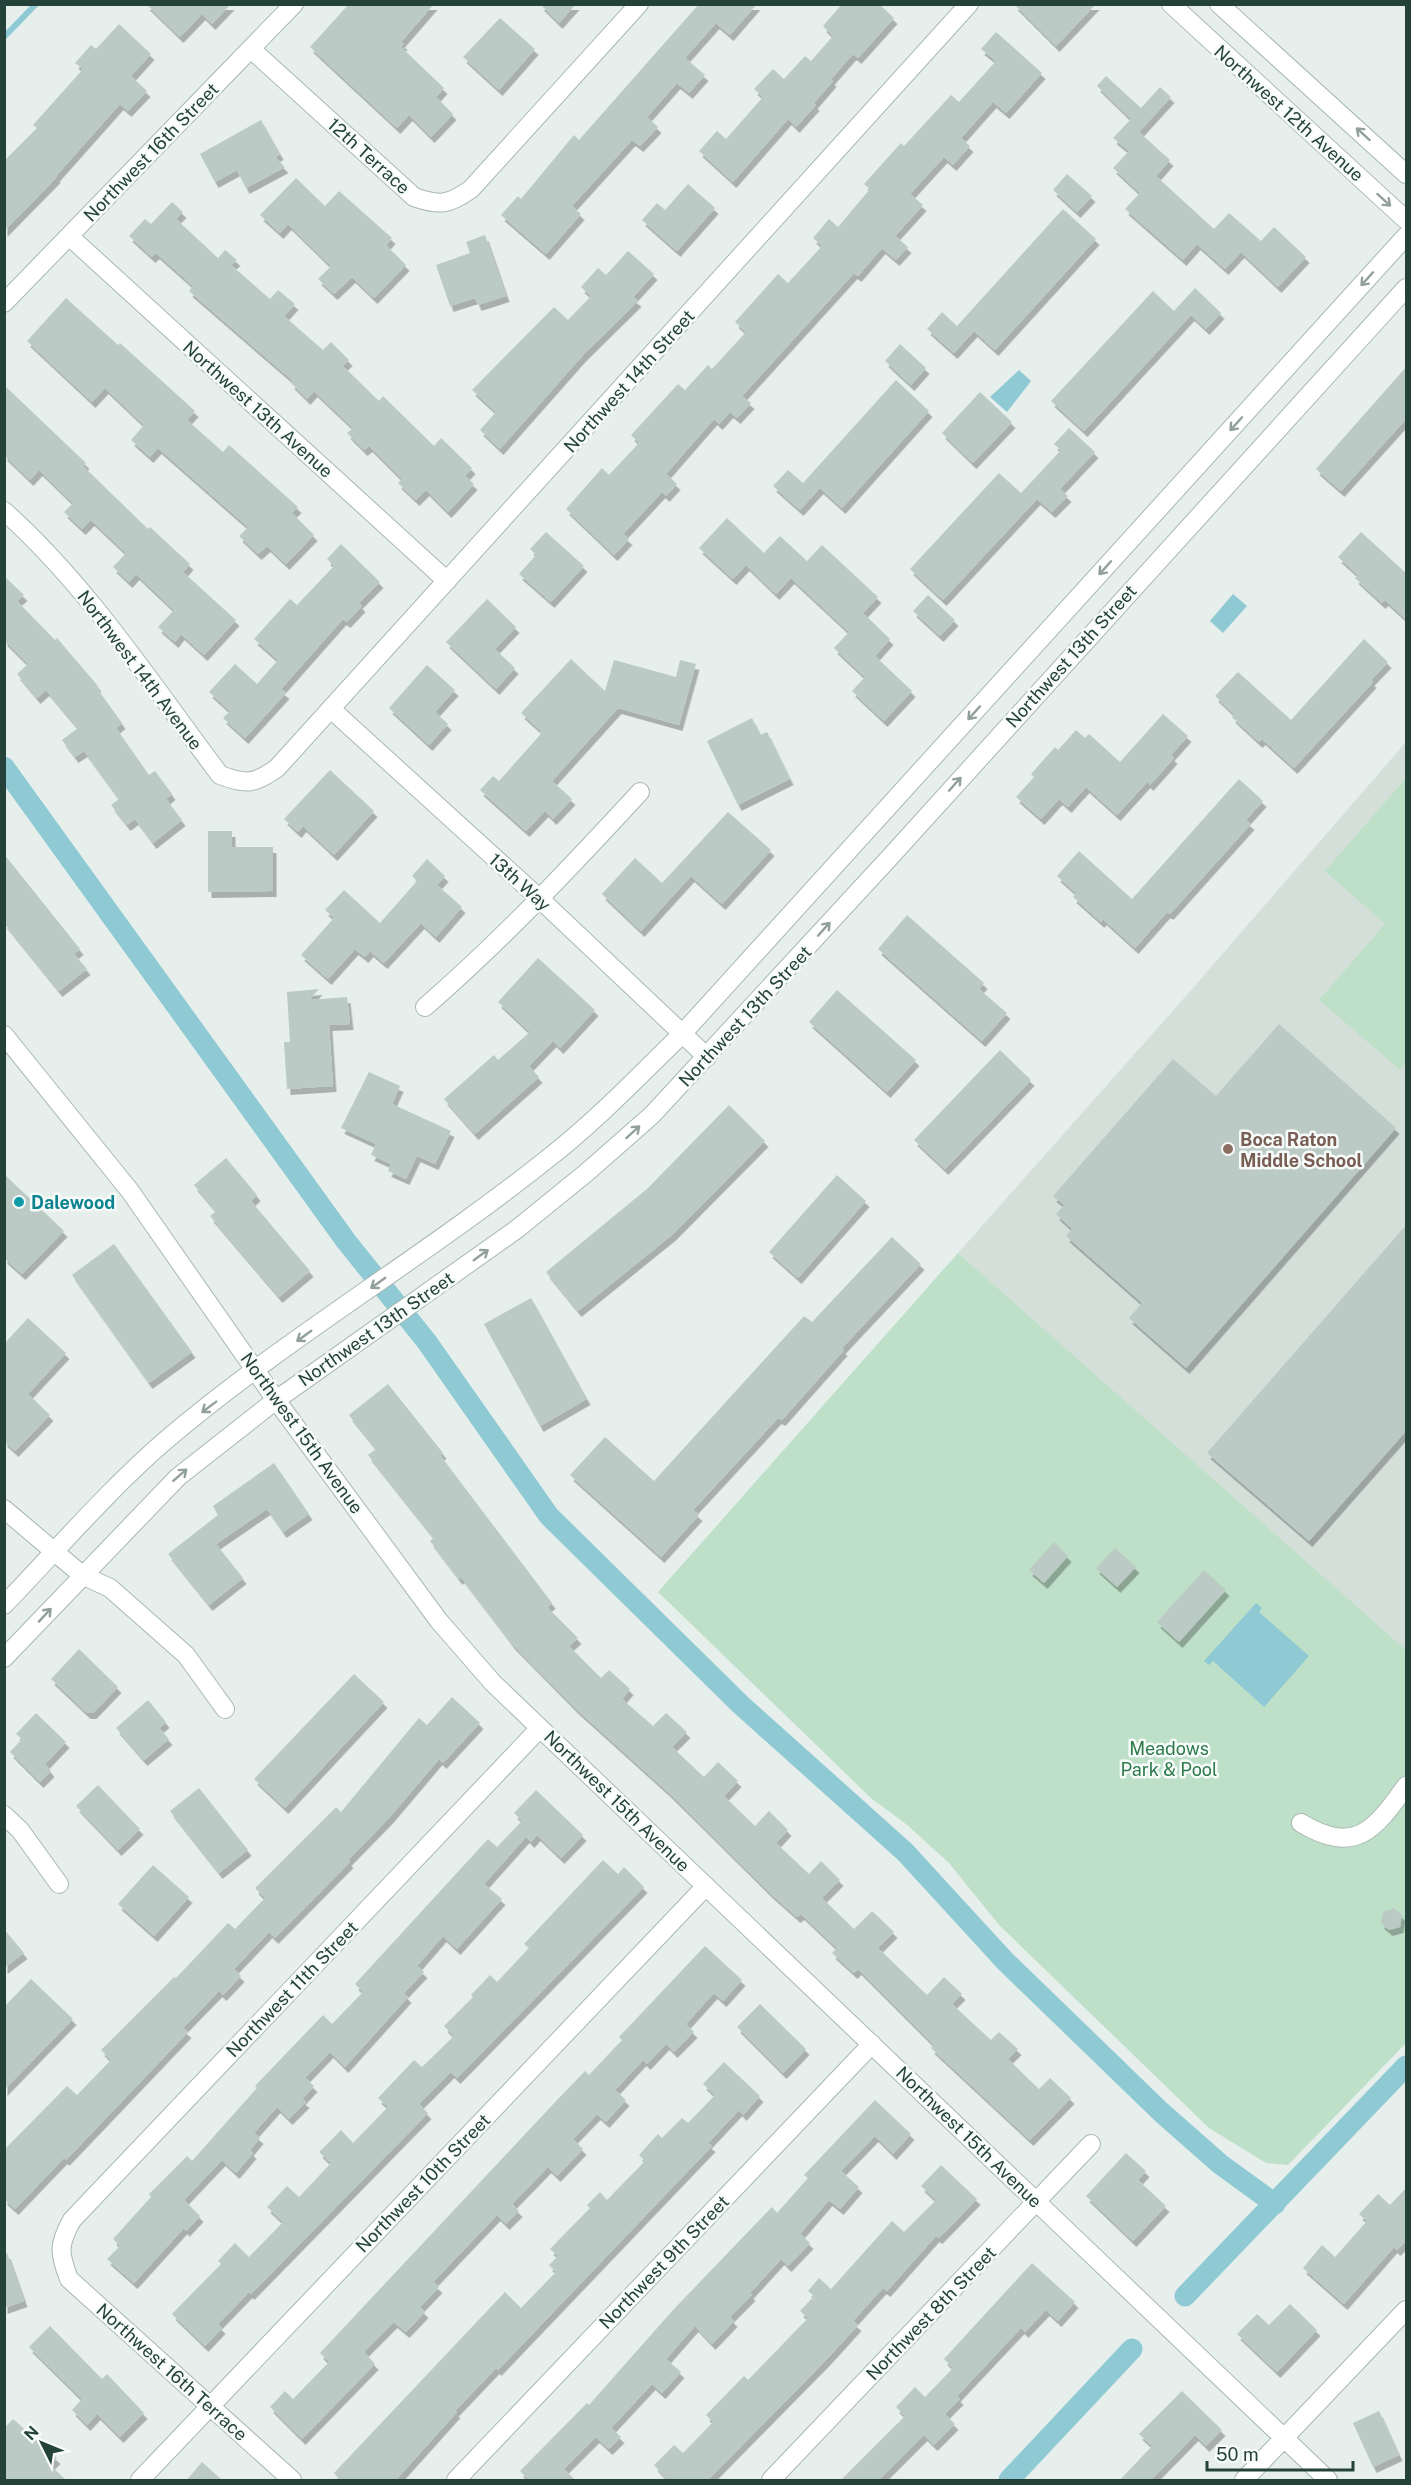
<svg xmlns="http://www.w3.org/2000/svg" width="1411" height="2485" font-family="'Public Sans',sans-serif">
<defs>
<filter id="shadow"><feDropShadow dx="3.5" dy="6" stdDeviation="0" flood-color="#0004"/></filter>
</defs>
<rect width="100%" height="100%" fill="#e6efeb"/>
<path fill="#d4dfda" d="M1406,742V1650L1155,1431L958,1253L1193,988Z"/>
<path fill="#bfe0c8" d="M1406,778V1063L1400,1070L1319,1000L1385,924L1325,871Z
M958,1253L1406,1650V2043L1288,2165L1266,2163L1209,2128L999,1925L949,1863L906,1824L872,1799L658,1592Z"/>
<path fill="#8ec9d4" d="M1019,370L1031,381L1007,412L990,397Z
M1233,594L1247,606L1223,633L1210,621Z
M1256,1603L1262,1608L1259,1612L1309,1656L1264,1707L1213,1661L1209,1665L1204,1661Z"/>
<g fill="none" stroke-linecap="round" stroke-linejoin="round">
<path stroke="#8ec9d4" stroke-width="6" d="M4,37L36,4"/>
<path stroke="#8ec9d4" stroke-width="21" d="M4,767L346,1241L427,1342L549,1516L740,1704L905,1852L1005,1961L1161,2112L1220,2164L1275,2204
M1185,2296L1406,2066
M1009,2480L1132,2349"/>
</g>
<path fill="#bbcac4" filter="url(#shadow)" d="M146,4H231L212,24L202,14L180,37Z
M349,4H434L401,42L404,44L401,47L444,88L436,97L453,114L431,137L409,115L397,128L310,47Z
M540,4H576L559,23Z
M699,4H757L730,35L716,23L685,58L705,75L689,93L677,83L647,117L658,127L640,146L632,140L572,206L581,214L546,254L501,215L518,196L521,199L574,135L579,140Z
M842,4H879L894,18L858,58L853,54L831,79L833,81L814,103L816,105L796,127L788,119L733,182L699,151L717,131L726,139L763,97L754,89L773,69L784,79L805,56L811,61L833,36L823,26Z
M1014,4H1096L1056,46Z
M500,18L535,49L499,90L463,57Z
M119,24L151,54L131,76L147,91L128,111L120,104L56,176L57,177L4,231V161L37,128L33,125L83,69L75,63L91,45L96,49Z
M996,32L1042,73L1006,113L993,102L961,138L970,146L953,165L944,157L910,194L923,205L895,236L908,247L896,260L882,248L858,276L854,273L742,396L751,403L737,418L730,412L719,424L714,419L666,474L677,484L666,496L662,492L623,534L629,539L614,555L566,509L602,468L609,475L639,443L631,435L678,384L685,390L708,365L712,369L746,332L735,322L778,274L788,283L822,246L813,238L829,219L838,227L870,189L864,184L901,143L904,146L951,95L959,102L996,61L981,49Z
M1106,76L1141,108L1160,87L1171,97L1139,132L1170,160L1156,176L1214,229L1229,213L1261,241L1274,227L1306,257L1278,287L1241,252L1225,269L1197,244L1183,260L1125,209L1140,193L1113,168L1129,151L1113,138L1131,119L1097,86Z
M261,120L280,154L275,157L285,167L246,188L237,170L215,182L200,154Z
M1067,174L1092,196L1077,212L1053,190Z
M296,178L325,206L339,191L392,238L386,245L406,265L374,298L352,277L334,294L318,279L331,266L288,224L280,233L260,215Z
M688,184L715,208L677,251L642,220L657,203L665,210Z
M172,202L183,212L176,219L218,258L225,250L237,260L231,265L270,299L278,290L295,304L284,316L323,350L331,342L349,360L343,366L379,401L383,396L434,446L441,438L472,468L465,476L474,484L448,512L426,490L416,500L398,483L402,479L369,446L364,450L347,433L353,428L314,391L307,399L291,383L293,381L189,291L193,286L156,253L152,257L129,236L145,219L151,224Z
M1063,209L1096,239L995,350L974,331L954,353L927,329L942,312L957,326Z
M485,235L506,296L478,305L475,298L450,306L436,265L470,253L466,242Z
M628,251L654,274L633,297L638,301L583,355L500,449L480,430L496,412L472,390L554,307L568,320L591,296L581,287L598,268L606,275Z
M1195,288L1221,313L1206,329L1191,315L1084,431L1051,401L1153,291L1174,311Z
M66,298L118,345L120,343L195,411L187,420L223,452L229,445L298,507L292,513L314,535L286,564L267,546L258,554L239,536L248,527L158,448L150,457L131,440L144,425L105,388L92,402L27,341Z
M900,344L926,368L911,385L885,361Z
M1407,366V418L1341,491L1316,469Z
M896,380L929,411L842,508L820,488L800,510L773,486L788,470L803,483Z
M4,385L86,463L83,466L148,529L150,527L190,564L183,572L236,620L204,655L181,634L175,642L158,627L174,610L136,574L129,582L113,567L126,553L91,520L82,529L64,512L73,503L39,470L30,480L4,455Z
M980,392L1012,422L973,463L942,433Z
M1069,428L1095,452L1060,489L1068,496L1052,512L1037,499L943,600L910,569L999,473L1021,493L1061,450L1054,444Z
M727,518L764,553L780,536L807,561L822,545L878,597L863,613L890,639L875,656L912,691L884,721L852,691L865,677L834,648L849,632L791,578L776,594L746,565L733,579L699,548Z
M546,532L584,566L551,602L519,574L536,555L530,549Z
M1361,532L1407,574V620L1385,600L1382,603L1355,578L1358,575L1338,557Z
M341,544L380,582L359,603L362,606L347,622L343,619L281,689L286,693L245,738L223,718L230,711L209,692L235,664L257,684L278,660L254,639L290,599L297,605L334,566L327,559Z
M4,576L24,595L17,601L55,640L57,638L98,686L96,687L122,723L116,728L149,775L155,771L172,794L166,799L182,820L153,843L135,819L127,825L111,805L119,799L84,751L75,757L62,740L78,728L46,690L37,698L17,674L28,664L4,640Z
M928,595L955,620L940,636L913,611Z
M487,599L516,627L495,649L515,668L496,689L446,642Z
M1364,639L1388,662L1371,680L1373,682L1294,768L1262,739L1259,742L1232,717L1234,714L1215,696L1238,672L1291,720Z
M571,659L605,691L614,660L676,677L680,660L696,664L679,725L618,708L552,781L572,799L553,819L545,811L526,831L480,790L493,776L499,781L540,735L541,731L521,713Z
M427,665L455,690L435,712L448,724L429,745L389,708Z
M1163,714L1188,736L1171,755L1174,758L1150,785L1147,782L1117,815L1086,787L1068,807L1059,799L1041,819L1016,797L1034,777L1031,774L1055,747L1058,750L1076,730L1085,738L1089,734L1120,762Z
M752,718L760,735L767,732L790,779L738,805L707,741Z
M330,770L374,811L334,855L303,826L298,832L284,819Z
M1239,779L1263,801L1246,820L1251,824L1170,914L1167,912L1135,948L1103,919L1101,922L1073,897L1076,893L1057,876L1079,851L1132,899Z
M728,812L771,850L722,904L691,876L641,931L602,894L635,858L662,883Z
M208,831H232V847H273V891L208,892Z
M4,854L80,949L74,954L87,969L59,991L4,923Z
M427,859L445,876L437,885L462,907L436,937L421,923L384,963L370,951L365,957L355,949L328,979L301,955L334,918L325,910L344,890L380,923L417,881L412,876Z
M907,915L984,983L979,989L1007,1013L982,1041L878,949Z
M538,958L595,1010L560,1048L553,1041L529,1066L539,1077L475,1134L444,1099L494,1055L498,1060L530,1032L498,1002Z
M319,989L309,1000L347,997L350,1024L329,1025L333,1086L287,1089L284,1042H290L287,992Z
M837,990L916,1060L887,1092L809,1022Z
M1279,1024L1396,1128L1186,1368L1129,1318L1142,1303L1066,1236L1072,1229L1056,1214L1064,1205L1053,1196L1173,1059L1216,1096Z
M1000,1050L1031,1080L945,1169L914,1140Z
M369,1072L400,1086L392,1104L451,1131L435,1164L417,1156L406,1179L388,1171L391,1164L371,1155L376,1144L341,1128Z
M729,1105L765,1141L673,1234L578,1311L546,1272L648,1188Z
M226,1158L257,1195L251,1201L310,1271L279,1297L210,1216L216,1211L194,1185Z
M4,1174L64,1231L22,1274L4,1258Z
M837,1175L866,1201L798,1278L769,1252Z
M1407,1224V1430L1309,1541L1207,1453Z
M892,1237L921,1264L842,1348L844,1350L782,1420L778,1418L693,1510L699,1515L661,1557L570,1475L605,1437L654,1481L804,1316L812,1322Z
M114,1244L192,1352L149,1383L72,1275Z
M531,1298L587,1399L540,1426L484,1324Z
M28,1318L66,1353L28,1394L50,1415L15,1451L4,1441V1344Z
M388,1384L443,1453L440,1455L552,1603L547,1607L578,1638L569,1646L601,1678L609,1670L630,1689L622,1699L653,1726L666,1713L687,1732L672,1747L704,1777L718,1762L738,1781L724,1796L755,1826L769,1811L788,1830L776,1843L809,1874L821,1861L840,1880L822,1898L854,1929L872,1911L894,1932L878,1948L927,1995L944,1977L962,1994L952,2004L991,2040L999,2032L1018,2049L1008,2059L1039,2089L1050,2078L1071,2098L1030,2140L931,2048L934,2045L858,1969L854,1973L832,1953L837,1948L801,1914L797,1917L770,1893L668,1792L575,1708L512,1644L461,1577L459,1579L430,1541L434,1538L368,1455L376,1449L349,1415Z
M274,1463L309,1514L283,1532L267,1509L216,1544L243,1578L209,1605L168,1554L218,1515L213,1506Z
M1054,1542L1068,1556L1044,1583L1029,1570Z
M1115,1548L1136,1567L1117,1587L1096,1568Z
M1204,1570L1226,1590L1179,1642L1157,1622Z
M79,1649L118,1687L93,1713H87L51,1679Z
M354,1674L384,1702L285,1808L254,1779Z
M452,1697L480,1723L443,1763L439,1759L390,1817L348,1860L350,1862L275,1938L269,1932L234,1969L241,1976L223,1995L219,1991L183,2028L188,2032L66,2160L64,2158L15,2209L4,2199V2150L67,2086L77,2095L111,2060L101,2050L174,1977L176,1978L228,1923L235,1929L265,1898L255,1888L336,1807L341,1812L419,1718L427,1725Z
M148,1700L166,1722L159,1728L169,1739L144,1760L116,1728Z
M36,1713L66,1742L45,1764L51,1771L40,1782L10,1752L22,1739L16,1734Z
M98,1785L140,1829L118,1850L76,1806Z
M199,1788L248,1850L219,1873L170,1811Z
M536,1790L583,1835L561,1858L537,1835L531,1842L526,1837L484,1884L502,1899L457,1949L443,1936L417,1966L424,1972L404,1993L408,1997L345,2067L330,2052L305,2078L314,2086L302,2099L306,2102L289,2119L277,2107L254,2133L260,2138L250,2150L253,2153L236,2173L222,2160L184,2200L200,2216L186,2231L184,2228L134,2283L107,2259L120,2246L113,2239L151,2197L149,2194L187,2156L192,2161L257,2088L255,2086L323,2015L332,2024L363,1992L355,1984L488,1839L497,1847L522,1821L514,1813Z
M603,1860L618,1874L624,1867L644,1887L457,2078L451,2072L419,2104L428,2113L251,2294L249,2292L218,2324L222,2328L205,2346L172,2314L221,2264L218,2261L235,2243L249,2257L283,2222L267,2207L287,2186L299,2197L331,2163L319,2152L341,2130L353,2143L388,2107L378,2098L414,2060L422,2067L454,2036L444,2026L473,1997L471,1995L490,1975L497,1982L529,1948L524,1944Z
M153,1865L189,1897L154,1936L118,1904Z
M1394,1908L1402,1915L1400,1927L1389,1930L1381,1923L1383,1912Z
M4,1929L24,1953L4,1968Z
M705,1946L742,1980L723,2001L714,1993L686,2024L694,2032L674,2052L666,2044L647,2064L643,2060L615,2090L626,2100L606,2122L597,2114L573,2139L583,2149L557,2176L548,2167L512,2204L519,2211L506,2224L497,2215L433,2282L439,2287L420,2307L425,2312L406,2332L394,2322L364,2352L375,2364L302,2439L270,2407L285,2391L293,2399L329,2362L320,2353L558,2099L585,2071L589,2075L622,2040L619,2037Z
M31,1979L73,2019L4,2090V2007Z
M760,2004L806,2049L783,2073L737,2027Z
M724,2062L760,2096L743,2115L739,2110L708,2143L712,2146L498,2370L496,2368L455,2411L457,2412L395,2481H341L334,2473L505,2292L521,2308L556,2272L549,2265L558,2256L550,2249L590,2208L587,2205L600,2192L607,2200L645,2161L639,2155L658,2134L662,2138L682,2118L688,2123L715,2095L703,2084Z
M875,2100L911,2134L893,2154L875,2136L841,2171L859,2187L840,2209L829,2200L800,2234L810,2243L788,2266L781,2259L750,2293L752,2295L730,2317L734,2321L712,2344L695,2326L666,2359L681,2372L662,2393L652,2384L611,2428L621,2437L609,2449L596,2437L564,2469L576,2481H530L520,2471L587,2403L589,2405L673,2310L772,2207L777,2213L808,2178L804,2175Z
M1126,2153L1146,2171L1138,2180L1166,2206L1133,2241L1086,2196Z
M941,2165L977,2199L939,2238L936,2236L887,2291L883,2288L853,2321L858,2325L828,2358L707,2481H669L654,2465L674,2445L683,2453L713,2422L706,2415L744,2376L748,2380L808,2318L800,2311L814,2296L808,2291L819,2278L831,2289L892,2221L904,2232L936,2200L921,2186Z
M1407,2187V2240L1397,2250L1394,2247L1344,2304L1303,2268L1322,2245L1335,2257L1367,2221L1359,2214L1378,2194L1390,2205Z
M4,2253H7L24,2301L4,2308Z
M1032,2263L1075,2302L1058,2321L1046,2310L1025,2332L1021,2328L957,2396L960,2399L945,2414L955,2424L934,2445L924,2435L878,2481H840L905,2416L896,2407L915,2387L925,2397L953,2368L944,2359Z
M1290,2304L1317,2330L1277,2372L1237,2334L1257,2314L1269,2325Z
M50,2326L102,2379L107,2374L144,2413L120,2437L97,2414L87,2425L72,2410L82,2399L29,2347Z
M1182,2391L1222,2430L1206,2446L1195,2435L1150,2481H1119L1152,2446L1139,2434Z
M1379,2411L1399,2455L1373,2467L1353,2423Z
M13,2419L57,2458L50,2465L67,2481H4V2428Z
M202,2462L223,2481H186Z"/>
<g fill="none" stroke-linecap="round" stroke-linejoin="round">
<defs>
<path id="minor" d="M1171,4L1406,220
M1219,4L1406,174
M251,49L414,197C439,206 449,205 471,189L639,4
M69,236L447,581
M4,303L294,4
M4,511C89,587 152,685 220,775C246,785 255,784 277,768L969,4
M331,709L541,900L707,1057
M425,1007C502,940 571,867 640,792
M4,1035L130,1191L276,1400L439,1621L493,1683L540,1728L1328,2480
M4,1509L82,1575L110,1588L186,1655L225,1709
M4,1605C57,1550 108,1490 166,1440C286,1338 423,1258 546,1160C595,1122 638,1077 682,1034L1406,236
M4,1658L178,1477L276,1400L517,1229L586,1173L652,1115L891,856L1406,288
M4,1815L20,1830L59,1884
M1301,1823C1356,1856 1375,1829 1406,1786
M140,2480L706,1886
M292,2480L69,2279C59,2253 58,2245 72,2220L540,1728
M456,2480L872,2044
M771,2480L1091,2144
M1244,2480L1406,2310"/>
</defs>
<use href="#minor" stroke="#a8b8b2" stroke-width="20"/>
<use href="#minor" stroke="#fff" stroke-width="18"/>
</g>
<defs><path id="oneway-shaft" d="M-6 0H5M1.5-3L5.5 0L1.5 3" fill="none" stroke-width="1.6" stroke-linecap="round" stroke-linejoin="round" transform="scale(1.5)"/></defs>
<g stroke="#92a09c">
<use href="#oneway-shaft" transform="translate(1363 134) rotate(-138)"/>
<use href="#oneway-shaft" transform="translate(1384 200) rotate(42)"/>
<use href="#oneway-shaft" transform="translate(1367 279) rotate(132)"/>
<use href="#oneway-shaft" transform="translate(1236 424) rotate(132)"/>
<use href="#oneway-shaft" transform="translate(1105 568) rotate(132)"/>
<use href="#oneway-shaft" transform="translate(974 713) rotate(132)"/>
<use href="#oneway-shaft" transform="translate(955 784) rotate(-48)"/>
<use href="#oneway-shaft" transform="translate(824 929) rotate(-48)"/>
<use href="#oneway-shaft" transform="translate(633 1132) rotate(-42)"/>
<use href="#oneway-shaft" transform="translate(481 1255) rotate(-36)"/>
<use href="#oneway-shaft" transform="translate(378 1283) rotate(144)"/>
<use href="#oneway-shaft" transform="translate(304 1336) rotate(144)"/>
<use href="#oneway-shaft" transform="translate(209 1407) rotate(143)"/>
<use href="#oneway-shaft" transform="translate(180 1475) rotate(-41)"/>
<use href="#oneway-shaft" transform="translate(45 1615) rotate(-47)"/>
</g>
<circle fill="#8d6e63" stroke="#f7fbf9" stroke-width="2" cx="1228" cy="1149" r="6"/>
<circle fill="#0f9aa8" stroke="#f7fbf9" stroke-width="2" cx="19" cy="1202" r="6"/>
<g text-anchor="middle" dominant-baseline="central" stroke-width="5" stroke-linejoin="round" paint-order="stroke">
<g font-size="18" fill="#24423a" stroke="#f7fbf9">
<text transform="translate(1289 113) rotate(42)">Northwest 12th Avenue</text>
<text transform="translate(151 152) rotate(-46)">Northwest 16th Street</text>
<text transform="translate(369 156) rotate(42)">12th Terrace</text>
<text transform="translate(629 381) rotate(-48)">Northwest 14th Street</text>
<text transform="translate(258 409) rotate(42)">Northwest 13th Avenue</text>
<text transform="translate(1071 656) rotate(-48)">Northwest 13th Street</text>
<text transform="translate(140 670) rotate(53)">Northwest 14th Avenue</text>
<text transform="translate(520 882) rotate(42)">13th Way</text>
<text transform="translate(745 1016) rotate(-47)">Northwest 13th Street</text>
<text transform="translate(376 1329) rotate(-35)">Northwest 13th Street</text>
<text transform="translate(302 1433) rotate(54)">Northwest 15th Avenue</text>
<text transform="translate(617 1801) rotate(44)">Northwest 15th Avenue</text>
<text transform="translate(292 1989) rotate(-46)">Northwest 11th Street</text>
<text transform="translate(969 2137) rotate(44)">Northwest 15th Avenue</text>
<text transform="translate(423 2183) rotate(-46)">Northwest 10th Street</text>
<text transform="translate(664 2262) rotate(-46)">Northwest 9th Street</text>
<text transform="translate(931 2313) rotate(-46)">Northwest 8th Street</text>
<text transform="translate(172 2372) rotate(42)">Northwest 16th Terrace</text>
</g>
<g font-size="18" font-weight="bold" fill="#785e54" stroke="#f7fbf9" text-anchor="start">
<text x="1240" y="1139">Boca Raton<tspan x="1240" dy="21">Middle School</tspan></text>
</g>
<g font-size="18" font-weight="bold" fill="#0d838f" stroke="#f7fbf9" text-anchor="start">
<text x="31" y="1202">Dalewood</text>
</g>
<g font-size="18" fill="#2d7a4b" stroke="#f7fbf9">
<text x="1169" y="1748">Meadows<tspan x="1169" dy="21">Park &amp; Pool</tspan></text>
</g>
</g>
<rect width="1411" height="2485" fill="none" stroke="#24423a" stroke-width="12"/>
<g transform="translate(42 2443) rotate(313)" stroke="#f7fbf9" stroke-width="4.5" paint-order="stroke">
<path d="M0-4.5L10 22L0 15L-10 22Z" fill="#24423a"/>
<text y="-9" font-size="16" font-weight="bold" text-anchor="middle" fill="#24423a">N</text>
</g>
<path d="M1207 2461v9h146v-9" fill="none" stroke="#24423a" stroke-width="3"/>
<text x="1216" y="2461" font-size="18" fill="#24423a" stroke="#f7fbf9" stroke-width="4.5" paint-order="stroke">50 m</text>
</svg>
